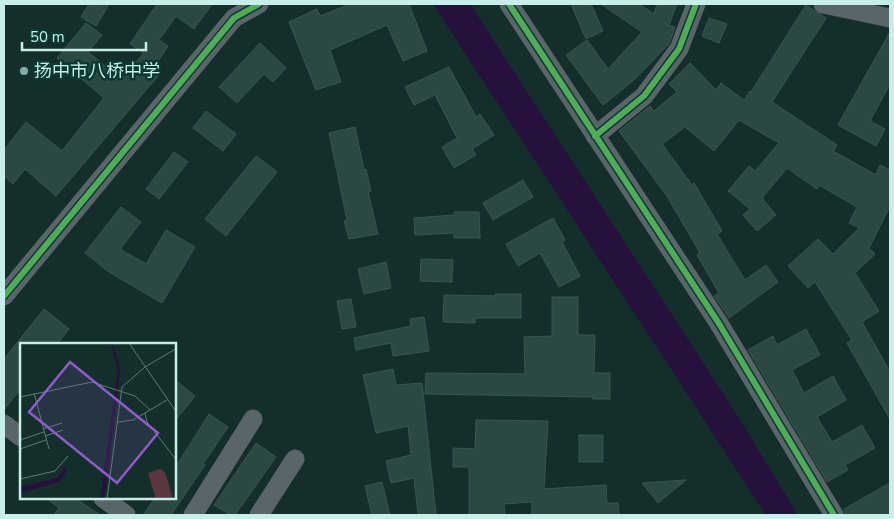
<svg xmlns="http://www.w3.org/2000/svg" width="894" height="519" font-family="'Nunito Sans','Noto Sans SC',sans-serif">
<rect width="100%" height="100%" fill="#142e2c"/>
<path fill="#26113c" d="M433,4H470L732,407L798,515H766Z"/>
<path fill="#2b4842" stroke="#3b554f" d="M89,4H109L96,26L81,17Z
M157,4H212L194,29L176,16L159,40L168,46L152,70L158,76L56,196L25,169L13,184L4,176V150L26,122L62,151L104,98L57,58L86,23L102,35L88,52L121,79L144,53L130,44Z
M350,4H409L427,51L403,61L387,25L330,50L341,82L316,90L289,22L317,9L320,16Z
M571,4H591L603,31L586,39Z
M601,4H639L654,14L657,4H677L669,25L675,27L669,44L634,80L603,105L566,55L587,40L608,69L642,32Z
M806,5L826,18L772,102L837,145L833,151L876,175L880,165L890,170V206L869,248L875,254L855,273L879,311L862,322L890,372V419L847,343L852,340L815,282L808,288L788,266L818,239L833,254L859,228L849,223L857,207L819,185L817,189L787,168L762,198L776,215L757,231L743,215L750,209L728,191L749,166L755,171L779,143L739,120L714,151L685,127L662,144L692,185L694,183L722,231L717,234L745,280L766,265L778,282L729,318L714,296L719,293L697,255L700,253L667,196L619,131L650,106L654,111L677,92L669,84L690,63L716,90L721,83L744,100L750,91L751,92Z
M709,18L727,24L719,43L702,36Z
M890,32V84L870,121L885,129L876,146L838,125Z
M260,43L286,68L273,82L264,74L237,103L219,87Z
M449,67L476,117L480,114L494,135L472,149L476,155L454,168L442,147L457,138L435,95L414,105L405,87Z
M206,111L236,134L223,151L193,128Z
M355,127L364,170L366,169L371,191L368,192L378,234L349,239L344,221L347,220L329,133Z
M174,152L188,162L159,199L146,189Z
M256,156L277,172L226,236L205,219Z
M523,180L533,197L493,220L483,203Z
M121,207L141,222L120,249L146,264L166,230L195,247L162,303L109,272L85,253Z
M454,212H479L480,238H454V233L415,235L414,218L454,215Z
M553,218L565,240L562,242L580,276L559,287L540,253L518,266L506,244Z
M421,259L453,260L452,282L420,281Z
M386,262L391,288L364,294L358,269Z
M495,294H521V318H475V323L443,322L444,295L495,296Z
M552,297H578V335H595L594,373H610V399H593V397L425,394L426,373L525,374L524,337L552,336Z
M351,299L356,327L342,329L337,301Z
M44,309L69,329L57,344H21V388L4,410V359Z
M424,317L429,351L393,356L391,343L356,350L354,338L411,326L410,319Z
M806,329L820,355L792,370L804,393L833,376L846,400L817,417L832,442L862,425L875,448L845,465L848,470L827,482L748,350L773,336L777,345Z
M393,369L396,385L422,383L436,515H418L414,478L391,483L386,461L411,455L408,426L376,433L363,375Z
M175,380L195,396L175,421Z
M209,414L228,427L203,464L205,465L171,515H143L155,498L175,499V468Z
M476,420L548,421L544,489L606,485L607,503H618L619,515H532V502L504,504L505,515H469V467H453V448L475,449Z
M579,435H603V462H579Z
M256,443L276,457L235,515H230L214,505Z
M686,480L658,503L642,483Z
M382,482L390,515H372L365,486Z
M890,483V515H845L844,509Z
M46,498H75L100,515H54L59,508Z"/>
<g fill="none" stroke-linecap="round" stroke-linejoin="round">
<path stroke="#5a656a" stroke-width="19" d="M509,4L718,322L834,515
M823,4L890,18
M595,136L644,96L679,49L696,4
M4,296L234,18L259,4
M4,424L21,437
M103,498L126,515
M193,515L253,419
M259,515L295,459"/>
<defs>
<path id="cycleway" d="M509,4L718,322L834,515
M595,136L644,96L679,49L696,4
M4,296L234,18L259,4"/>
</defs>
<use href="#cycleway" stroke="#0a3934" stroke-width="9"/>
<use href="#cycleway" stroke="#51ab58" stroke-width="6"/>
</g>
<circle fill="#88aba6" stroke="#0a3934" stroke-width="2" cx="24" cy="71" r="5"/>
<g text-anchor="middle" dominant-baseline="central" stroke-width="5" stroke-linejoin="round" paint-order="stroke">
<g font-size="18" fill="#c7eee8" stroke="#0a3934" text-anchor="start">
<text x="34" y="71">扬中市八桥中学</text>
</g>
</g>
<g transform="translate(20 343)">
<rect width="156" height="156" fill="#142e2c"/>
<path d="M140,126L145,129L153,156H136L128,130Z" fill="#5b363f"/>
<path d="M91,0L95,6L100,27L86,146L83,156H80L98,27ZM45,125L47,128L39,139L0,150V144L37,135Z" fill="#26113c"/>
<path fill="none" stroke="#5c7b77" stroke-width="1" d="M109,0L157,70M14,50L29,106M0,54L72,39L115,53L130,67L147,57M125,70L127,79L157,118M98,79L113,77L130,67M23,86L42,80M25,93L43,87M0,97L24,89M0,106L26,97M0,136L35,128L48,113M87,156L102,44L125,24L157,5"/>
<path fill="#8e5cc9" fill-opacity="0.15" stroke="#8e5cc9" stroke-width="2.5" d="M50,19L138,90L97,140L9,69Z"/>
<rect width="156" height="156" fill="none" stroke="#c7eee8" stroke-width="2.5"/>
</g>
<rect width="894" height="519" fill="none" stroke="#c7eee8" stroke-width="10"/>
<path d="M22 42v8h124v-8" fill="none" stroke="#c7eee8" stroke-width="2.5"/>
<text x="30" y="42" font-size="15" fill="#c7eee8" stroke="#0a3934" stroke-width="4" paint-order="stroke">50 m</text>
</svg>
